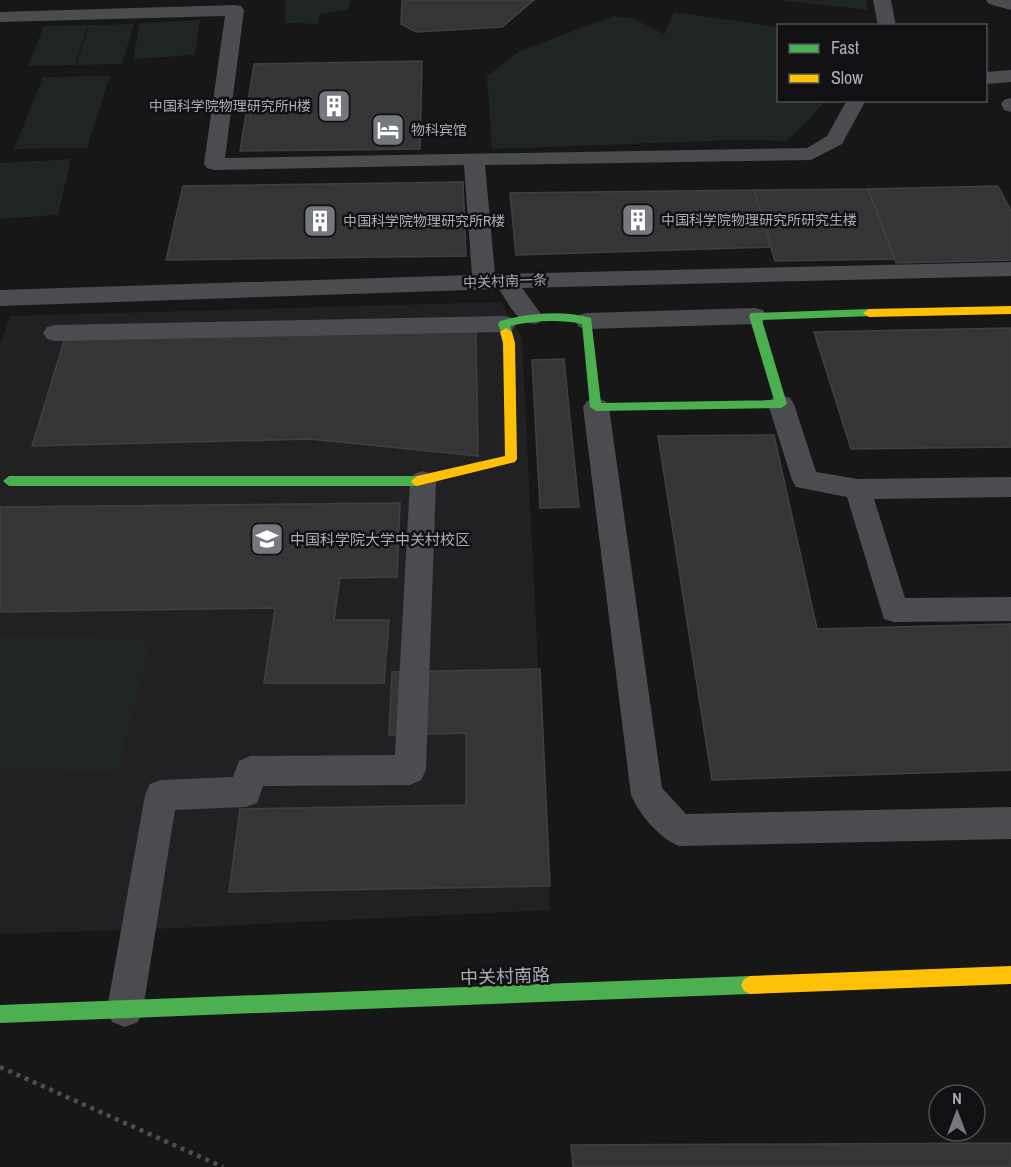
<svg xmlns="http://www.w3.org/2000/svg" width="1011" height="1167" font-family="'Archivo Narrow','Noto Sans SC',sans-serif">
<rect width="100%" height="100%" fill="#171717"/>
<path fill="#212123" d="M501,302L522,338L550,910L157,929L0,934V345L10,316Z"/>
<path fill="#1f2520" d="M285,0H351L348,9L320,14L318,24L285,23Z
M776,0H866L868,10Z
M674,12L778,27V100L825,101L808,121L786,141L739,140L492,149L487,76L520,51L613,16L632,18L664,34Z
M200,20L195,55L133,59L140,23Z
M134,24L122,64L76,65L89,25Z
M88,25L75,65L28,66L44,26Z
M110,76L87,148L14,149L43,77Z
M71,159L58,215L0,219V163Z
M0,635L152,638L118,772L0,770Z"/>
<path fill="#353536" stroke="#3f4043" stroke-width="1.5" d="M402,0H534L502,27L416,32L401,24Z
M422,61L420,149L240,151L254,64Z
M463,182L466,256L166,260L183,186Z
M998,186L1011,211V260L896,263L868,189Z
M868,189L895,259L775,261L754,190Z
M754,190L771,247L516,255L510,193Z
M1011,328V447L851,449L814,332Z
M476,331L478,456L310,439L32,446L65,338Z
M564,359L579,507L540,508L532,360Z
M774,435L817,629L1011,624V770L712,780L658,436Z
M400,503L397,577L340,578L334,620H389L384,683H264L275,608L0,612V507Z
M540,669L550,886L229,892L240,809L466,805V733L389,735L392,672Z
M1011,1143V1167H573L571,1145Z"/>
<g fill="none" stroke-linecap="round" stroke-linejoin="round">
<path stroke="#4d4e51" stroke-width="4.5" stroke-dasharray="4 5" stroke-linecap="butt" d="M0,1067L223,1167"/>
<path fill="#4b4c4f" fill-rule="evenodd" d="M873,0H891L896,26H878Z
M986,0H1011V10L989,4Z
M235,5L241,6L244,10L225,158L807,148L827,136L847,100H866L842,144L811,160L485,165L495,274L1011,262V276L522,288L543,317L539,323C519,328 509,304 499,289L0,306V290L472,275L464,165L214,170L207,168L204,164L225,16L0,22V12Z
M1011,70V82L986,84V72Z
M1011,98V112L1004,110L1001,104L1004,100Z
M755,308L763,310L767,316L763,322L755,324L587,329L579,327L575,321L579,315L587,313Z
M504,316L512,318L516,324L512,330L504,332L55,341L47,339L43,333L47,327L55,325Z
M781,395L790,398L794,404L816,472L858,479L1011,477V497L874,499L905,598L1011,597V621L894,622L884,619L847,497L796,487L792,480L768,404L772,398Z
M596,398L605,401L609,407L662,788L686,814L1011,807V839L679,846C659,838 639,814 631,795L583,407L587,401Z
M423,471L432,474L436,481L426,770L421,780L410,785L263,786L257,803L246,807L175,810L143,1009L138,1022L125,1027L112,1022L107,1009L145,795L150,784L161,780L233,777L239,761L250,756L395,755L410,481L414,474Z"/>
<path fill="#4caf50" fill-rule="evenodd" d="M869,309L873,310V316L762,320L787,404L781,408L596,411L590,407L582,324C558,319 534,321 510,326L512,332L506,336L502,335L498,324L500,321C530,313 561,310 591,318L601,403L774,400L749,316L751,313Z
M9,476H417L423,481L417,486H9L3,481Z
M750,976L756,979L759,985L756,991L750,994L0,1023V1005Z"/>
<path fill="#ffc107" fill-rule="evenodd" d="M1011,306V314L869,317L863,313L869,309Z
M506,328L512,332L515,343L517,459L515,462L417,486L413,484L411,481L417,476L505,456L503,343L500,332Z
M1011,966V984L750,994L744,991L741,985L744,979L750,976Z"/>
</g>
<defs>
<symbol id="building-square" viewBox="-11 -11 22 22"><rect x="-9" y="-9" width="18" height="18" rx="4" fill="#76787f" stroke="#111113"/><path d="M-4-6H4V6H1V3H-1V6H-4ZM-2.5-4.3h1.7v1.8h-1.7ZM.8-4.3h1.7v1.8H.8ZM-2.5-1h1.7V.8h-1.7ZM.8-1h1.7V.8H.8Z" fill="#fff"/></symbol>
<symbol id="hotel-square" viewBox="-11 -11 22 22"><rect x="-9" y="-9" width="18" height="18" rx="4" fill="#76787f" stroke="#111113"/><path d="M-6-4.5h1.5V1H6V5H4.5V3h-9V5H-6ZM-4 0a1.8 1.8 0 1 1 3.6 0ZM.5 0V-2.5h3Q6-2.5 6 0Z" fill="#fff"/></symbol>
<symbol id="university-square" viewBox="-11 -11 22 22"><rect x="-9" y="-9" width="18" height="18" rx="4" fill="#76787f" stroke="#111113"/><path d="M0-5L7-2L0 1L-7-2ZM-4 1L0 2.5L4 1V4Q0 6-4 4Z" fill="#fff"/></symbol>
</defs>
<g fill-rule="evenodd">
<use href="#building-square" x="315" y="87" width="38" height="38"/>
<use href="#hotel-square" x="369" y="111" width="38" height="38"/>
<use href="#building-square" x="619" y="201" width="38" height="38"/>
<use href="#building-square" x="301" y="202" width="38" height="38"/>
<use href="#university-square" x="248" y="520" width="38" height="38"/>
</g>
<g text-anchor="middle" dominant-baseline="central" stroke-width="5" stroke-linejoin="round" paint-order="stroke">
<g font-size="14" fill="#a9adb7" stroke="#111113" text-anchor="start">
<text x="311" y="106" text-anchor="end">中国科学院物理研究所H楼</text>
<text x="411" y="130">物科宾馆</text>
<text x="661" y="220">中国科学院物理研究所研究生楼</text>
<text x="343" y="221">中国科学院物理研究所R楼</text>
</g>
<g font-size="14" fill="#a9adb7" stroke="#111113">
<text transform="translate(505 281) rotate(-2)">中关村南一条</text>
</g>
<g font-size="15" fill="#a9adb7" stroke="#111113" text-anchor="start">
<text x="290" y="539">中国科学院大学中关村校区</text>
</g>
<g font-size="18" fill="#a9adb7" stroke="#111113">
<text transform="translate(505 976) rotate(-2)">中关村南路</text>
</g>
</g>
<rect x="777" y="24" width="210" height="78" fill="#111113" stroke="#4e4f55" stroke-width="1.5"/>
<rect x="789" y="44" width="30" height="9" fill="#4caf50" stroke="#4e4f55" stroke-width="1.5"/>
<text x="831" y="54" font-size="18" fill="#a9adb7">Fast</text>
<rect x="789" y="74" width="30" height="9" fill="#ffc107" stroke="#4e4f55" stroke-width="1.5"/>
<text x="831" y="84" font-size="18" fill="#a9adb7">Slow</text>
<g transform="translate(957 1113)"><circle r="28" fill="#111113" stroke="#4e4f55" stroke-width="1.5"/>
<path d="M0-4.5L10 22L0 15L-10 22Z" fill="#76787f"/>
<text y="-9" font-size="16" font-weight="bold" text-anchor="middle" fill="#a9adb7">N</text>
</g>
</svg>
